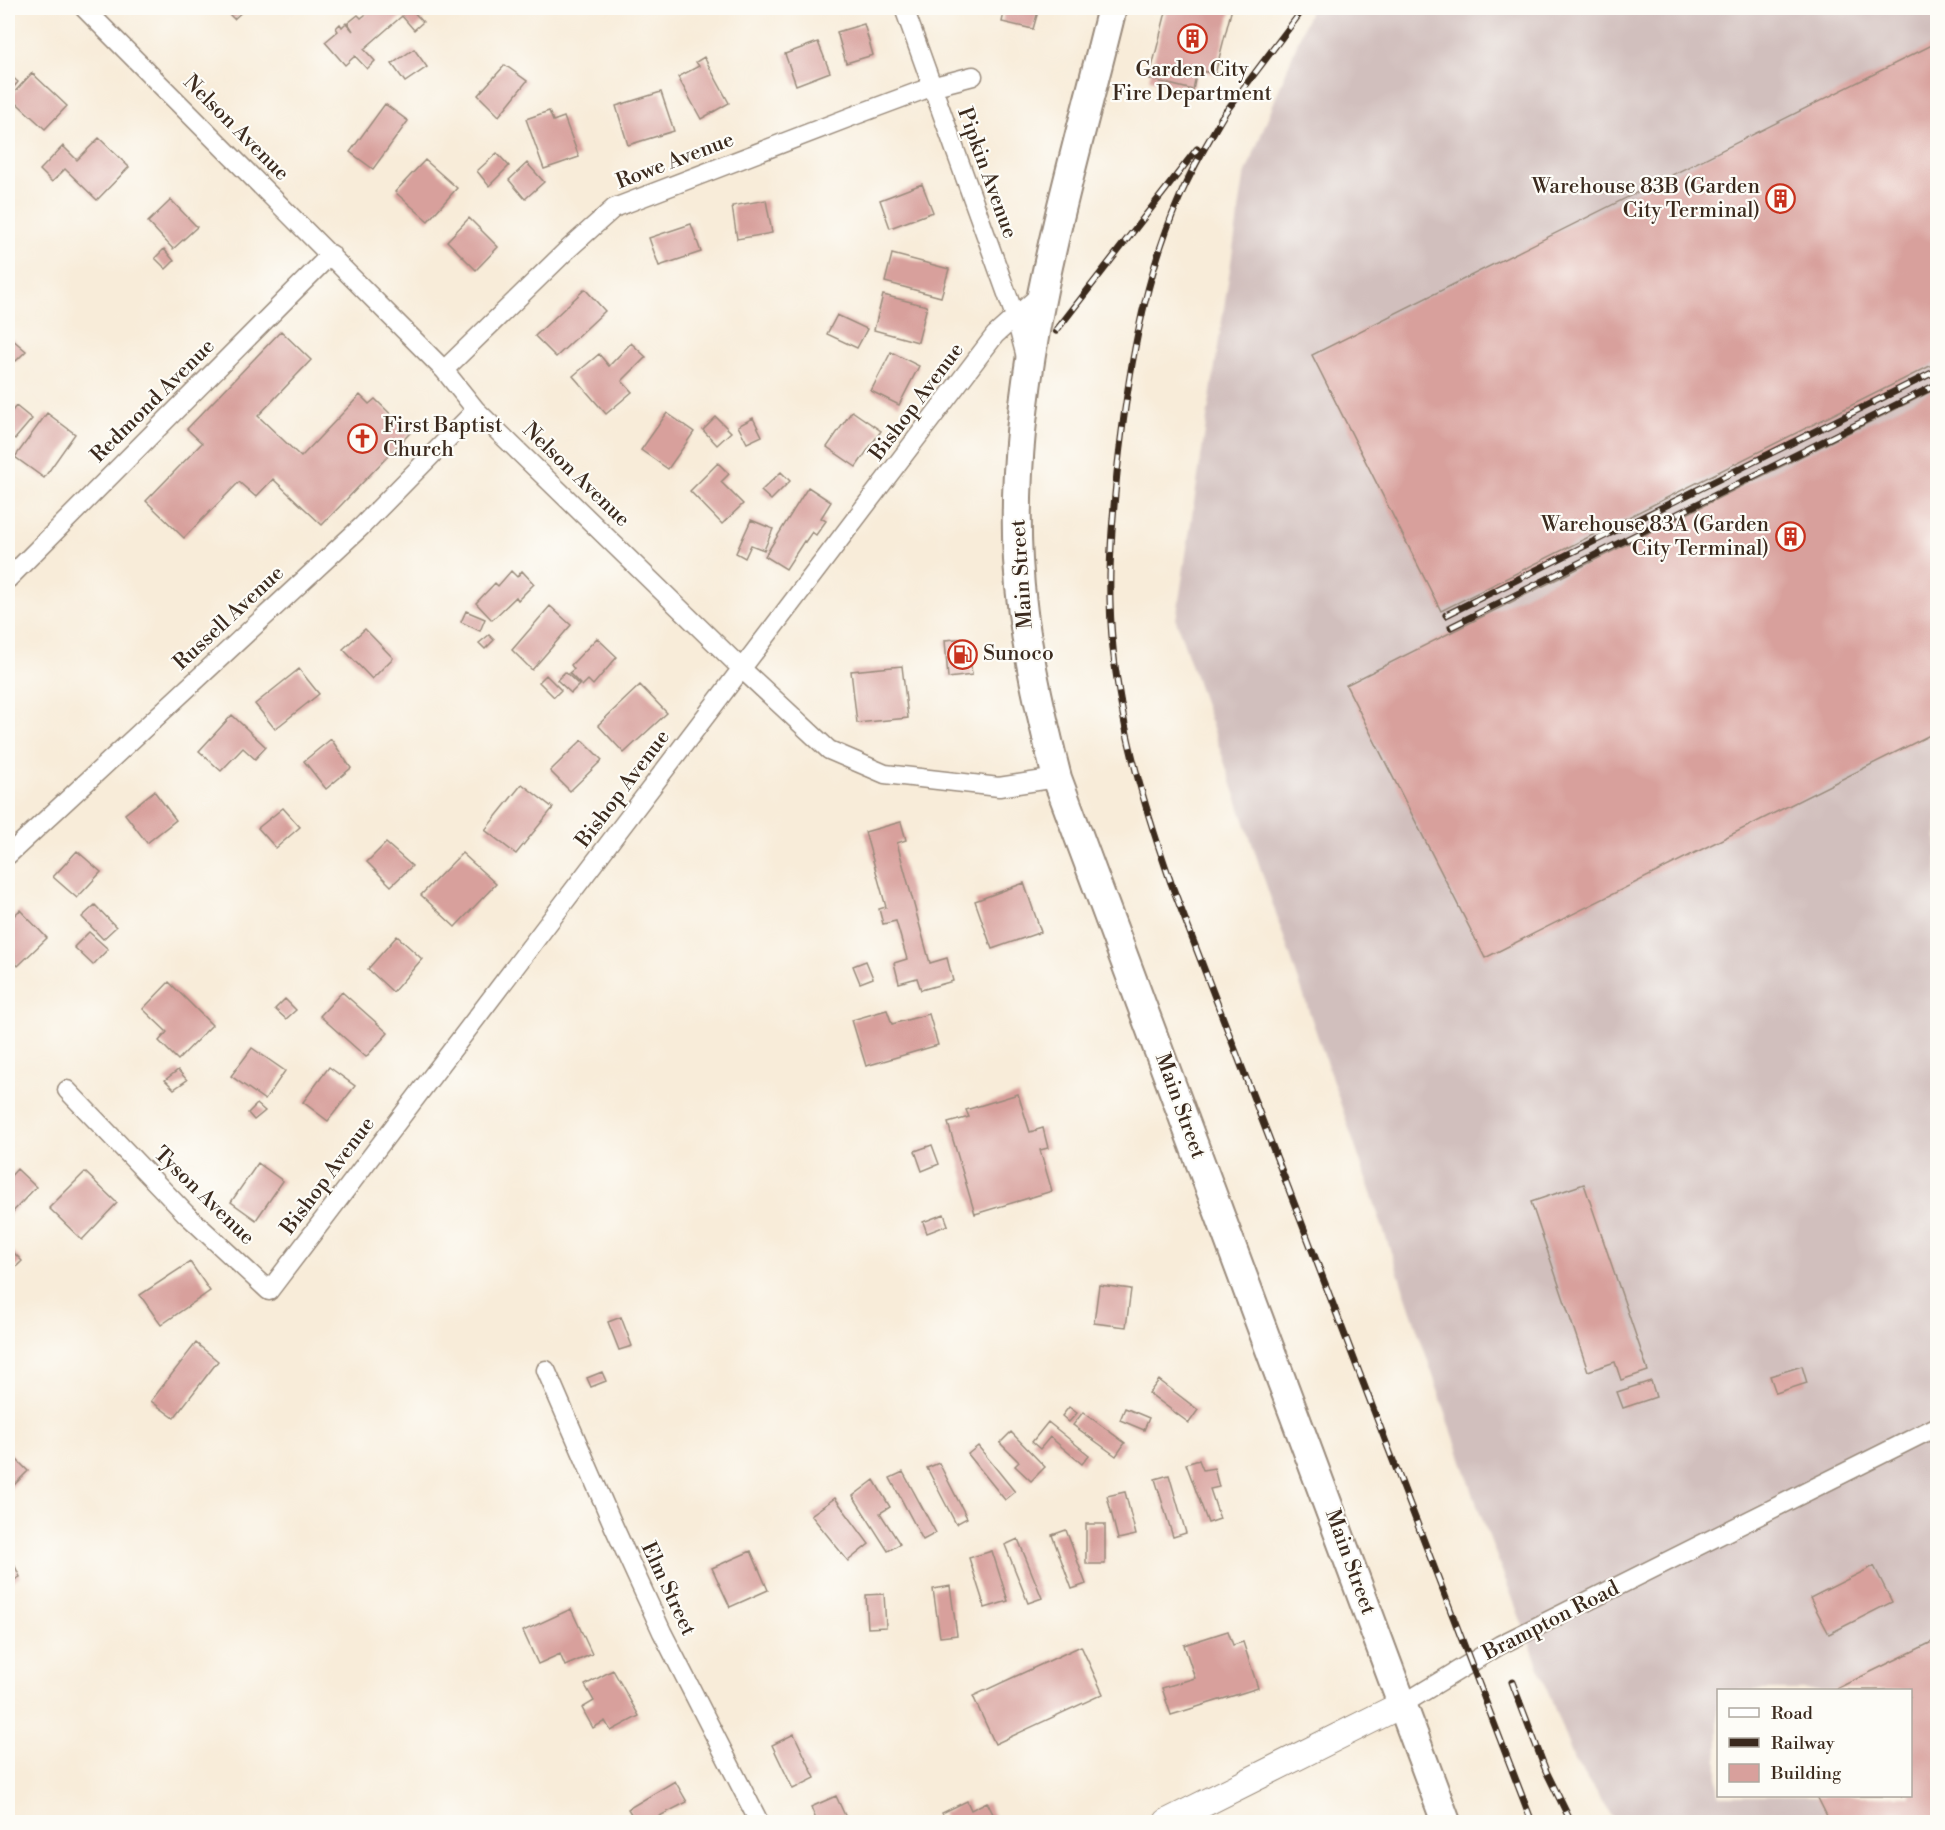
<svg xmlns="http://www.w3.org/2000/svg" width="1945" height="1830" font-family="'Libre Bodoni',serif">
<rect width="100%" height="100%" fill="#fdfcf7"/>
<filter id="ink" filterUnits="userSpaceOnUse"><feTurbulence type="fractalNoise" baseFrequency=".0167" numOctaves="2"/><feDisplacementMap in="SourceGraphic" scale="12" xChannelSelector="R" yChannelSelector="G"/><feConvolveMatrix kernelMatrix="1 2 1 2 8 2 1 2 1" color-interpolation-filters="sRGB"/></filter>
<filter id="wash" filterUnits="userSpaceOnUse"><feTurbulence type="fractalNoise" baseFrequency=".008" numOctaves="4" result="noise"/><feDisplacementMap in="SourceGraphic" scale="24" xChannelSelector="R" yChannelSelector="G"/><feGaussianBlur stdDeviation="1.35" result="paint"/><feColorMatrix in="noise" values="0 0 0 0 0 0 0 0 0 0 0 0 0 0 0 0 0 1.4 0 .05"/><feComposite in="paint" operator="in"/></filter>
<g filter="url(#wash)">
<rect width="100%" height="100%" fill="#f8ecd9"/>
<path fill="#d1bfbd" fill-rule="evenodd" d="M1311,8H1937V1822H1616L1574,1760L1477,1505L1176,620L1244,178ZM1718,1690H1910V1796H1718Z"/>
<g id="blocks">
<path fill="#d8a09c" d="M223,8H246L234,19Z
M374,8H410L423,22L414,30L402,16L364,49L375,61L367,69L355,56L345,65L325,42L338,31L336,28L340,24L342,27L346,23L353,31L348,23L358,15L361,18Z
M1005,8H1039L1033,29L1002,22Z
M1167,8H1232L1215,74L1197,70L1193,90L1149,79Z
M864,24L873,55L846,63L837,32Z
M818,42L830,72L796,85L785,54Z
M1938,42V362L1441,611L1312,355Z
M414,49L427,67L405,82L392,64Z
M704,57L729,103L701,119L678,77L699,66L696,62Z
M505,65L527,81L499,116L478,95Z
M8,73L18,82L8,94Z
M32,73L67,106L45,129L10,97Z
M661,92L674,131L628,145L616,106Z
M385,104L408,121L373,169L350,152Z
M549,111L553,121L564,117L579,157L544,169L526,119Z
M99,138L129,167L97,200L65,169L52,182L40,170L63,146L77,160Z
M497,153L509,166L489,186L477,171Z
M425,160L457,188L428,221L395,192Z
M527,163L544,182L525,199L509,180Z
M922,184L933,212L890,228L880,200Z
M171,200L197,227L173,249L148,222Z
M766,200L772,233L737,239L732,206Z
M469,218L498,247L476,270L447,241Z
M691,224L701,252L659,266L649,238Z
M164,249L174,261L166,269L155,258Z
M892,254L949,269L941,297L885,282Z
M585,289L605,311L556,357L535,336Z
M883,295L927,306L918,342L874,330Z
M837,315L867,329L857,348L827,334Z
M281,331L311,360L258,416L301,457L360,395L369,404L375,399L410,433L322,525L273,479L256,497L239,482L184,538L146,501L202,443L187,429Z
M12,339L26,351L16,361L8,353V343Z
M631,343L646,357L622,381L632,392L606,414L573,376L599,354L609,366Z
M891,352L919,366L899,405L871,391Z
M1938,388V731L1485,958L1346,685Z
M16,406L32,419L15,439L8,433V416Z
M852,411L881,431L856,467L827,447Z
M47,413L75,434L44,478L15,457Z
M667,413L694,432L668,469L641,450Z
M716,417L731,432L717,445L703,430Z
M753,418L762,436L747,443L738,426Z
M718,463L729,474L721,482L743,504L722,524L690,491Z
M781,472L790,481L771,500L761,491Z
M808,487L831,502L821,518L826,521L816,535L812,532L805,542L804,541L786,569L765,556Z
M751,520L773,529L764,550L751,545L745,558L736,553Z
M511,571L517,577L522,571L534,584L518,600L516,597L492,620L476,603L495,583L498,586Z
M550,606L571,625L532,670L512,650Z
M466,611L485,619L480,631L461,622Z
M365,629L393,658L372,679L343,649Z
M489,635L494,640L485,649L479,643Z
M597,638L617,657L593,685L588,680L582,686L569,673L574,669L571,665Z
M968,638L972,675L948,678L945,640Z
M902,666L908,718L857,723L851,671Z
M299,669L319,694L275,729L255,704Z
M565,672L579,685L571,693L557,680Z
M546,675L561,690L554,697L539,682Z
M640,685L667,713L624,753L598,725Z
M232,715L266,747L255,759L243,748L221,771L199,751Z
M331,739L351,768L326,789L304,761Z
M582,740L602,760L570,791L550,771Z
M522,784L553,808L516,854L485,830Z
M154,791L176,820L147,843L125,814Z
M283,808L300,827L276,848L258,828Z
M901,822L906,840L897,843L930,963L947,958L953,981L921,990L917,978L899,983L894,963L907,959L896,921L883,924L879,909L886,907L865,832Z
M386,843L412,866L391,886L367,862Z
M77,851L101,872L77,898L53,877Z
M462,853L496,884L455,927L421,895Z
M1024,883L1041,932L992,949L975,901Z
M95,905L116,927L103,939L82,917Z
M20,910L47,938L18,966L8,954V921Z
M89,932L108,949L93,965L74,947Z
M397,936L422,959L393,992L368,969Z
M866,961L873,978L860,983L853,966Z
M169,982L212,1025L178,1060L159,1041L167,1032L143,1009Z
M342,992L388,1033L366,1057L320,1016Z
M285,999L296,1010L286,1019L275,1009Z
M887,1010L892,1024L929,1014L938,1045L866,1066L852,1020Z
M252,1048L285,1071L265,1100L231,1076Z
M329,1067L355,1086L328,1121L303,1102Z
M178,1070L187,1080L174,1089L165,1080Z
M1018,1094L1030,1132L1043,1128L1048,1148L1040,1150L1052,1191L975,1214L948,1123L969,1117L966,1110Z
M257,1104L265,1111L254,1120L248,1113Z
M932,1145L939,1164L922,1171L915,1151Z
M258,1163L283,1181L256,1220L231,1202Z
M17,1169L36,1187L8,1217V1179Z
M85,1172L117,1203L82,1240L49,1208Z
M1584,1184L1648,1371L1621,1380L1615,1362L1588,1371L1531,1202Z
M944,1214L948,1225L927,1233L923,1222Z
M8,1247L22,1261L8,1275Z
M190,1262L210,1291L161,1325L140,1295Z
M1099,1285L1131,1289L1126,1327L1094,1323Z
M621,1317L632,1346L619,1350L608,1322Z
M196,1343L218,1361L174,1418L151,1401Z
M1802,1366L1807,1383L1776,1393L1770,1376Z
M602,1372L606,1381L591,1387L587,1378Z
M1159,1380L1198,1410L1189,1423L1149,1393Z
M1651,1381L1656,1397L1623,1408L1617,1392Z
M1069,1407L1077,1413L1069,1422L1062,1416Z
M1125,1408L1149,1418L1144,1430L1120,1420Z
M1083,1412L1125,1443L1116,1456L1073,1425Z
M1048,1422L1089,1455L1082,1464L1050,1437L1040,1449L1032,1442Z
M1011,1432L1045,1467L1031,1481L1015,1466L1019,1462L1000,1443Z
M978,1446L1015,1492L1005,1500L968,1454Z
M8,1451L28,1471L8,1491Z
M1199,1460L1203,1470L1214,1468L1219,1487L1210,1489L1220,1519L1208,1523L1186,1464Z
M939,1463L967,1518L956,1524L927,1468Z
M903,1472L936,1533L923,1540L890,1478Z
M1169,1475L1186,1533L1173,1537L1155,1479Z
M874,1480L890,1507L880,1513L900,1544L888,1551L853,1496Z
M1125,1492L1136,1535L1118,1539L1107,1496Z
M835,1498L869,1544L848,1561L811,1515Z
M1086,1524H1105V1564H1086Z
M1066,1530L1086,1584L1072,1589L1052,1535Z
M1018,1539L1042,1598L1028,1603L1005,1545Z
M751,1551L768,1590L730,1607L712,1568Z
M992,1551L1008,1601L985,1608L969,1558Z
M12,1560L20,1577L8,1583V1562Z
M1874,1566L1892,1602L1829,1634L1810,1598Z
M950,1586L957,1635L940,1637L933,1589Z
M884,1594L886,1627L868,1628L866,1595Z
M571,1609L592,1654L565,1666L560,1654L538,1664L523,1631Z
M1228,1631L1233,1645L1243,1642L1258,1688L1171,1715L1162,1688L1195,1678L1184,1645Z
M1938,1639V1822H1830L1817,1796H1910V1690H1834Z
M1081,1646L1103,1694L995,1744L973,1696Z
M613,1670L639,1716L611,1731L605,1721L593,1728L582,1708L594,1701L585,1685Z
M794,1734L815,1778L793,1789L772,1745Z
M675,1781L687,1802L648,1822H636L628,1809Z
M836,1796L848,1822H817L811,1807Z
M967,1801L971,1810L987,1802L997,1822H947L942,1813Z"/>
</g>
</g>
<g filter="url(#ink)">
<use href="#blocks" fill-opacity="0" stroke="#9a8b7c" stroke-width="1.5"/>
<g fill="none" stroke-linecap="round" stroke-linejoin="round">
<defs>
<path id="minor" d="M84,8L444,370L476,410L743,670L829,750L885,774L999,787L1057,778
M904,8L1016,319L1026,357
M444,370L566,251L614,208L853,116L931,87L973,76
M8,579L331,254
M8,855L361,527L476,410
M67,1090L186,1214L269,1291L995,335L1042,293
M546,1370L614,1527L662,1632L759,1822
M1403,1704L1500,1645L1938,1426"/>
<path id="secondary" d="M1167,1822L1403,1704"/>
<path id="primary" d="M1112,8C1069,185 1007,376 1018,560C1022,634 1039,706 1057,778L1446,1822"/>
</defs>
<use href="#minor" stroke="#9a8b7c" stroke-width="21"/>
<use href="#secondary" stroke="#9a8b7c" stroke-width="28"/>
<use href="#primary" stroke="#9a8b7c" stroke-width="32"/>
<use href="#minor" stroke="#fff" stroke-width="18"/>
<use href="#secondary" stroke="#fff" stroke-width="26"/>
<use href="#primary" stroke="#fff" stroke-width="28"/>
<defs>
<path id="rail" d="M1226,111C1209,140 1192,168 1179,199C1142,283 1127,382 1117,473C1113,515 1109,558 1110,600C1112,697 1139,792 1171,883L1532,1822
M1221,118L1304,8
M1056,331L1197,149
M1446,615L1938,370
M1451,627L1938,384
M1512,1682L1546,1771L1571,1822"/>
</defs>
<use href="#rail" stroke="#3b2a1e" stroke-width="7"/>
<use href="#rail" stroke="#fdfcf7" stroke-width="4.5" stroke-dasharray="14" stroke-linecap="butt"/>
</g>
</g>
<defs>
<symbol id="building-ring" viewBox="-11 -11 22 22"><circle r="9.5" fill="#fdfcf7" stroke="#c8321e" stroke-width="1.5"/><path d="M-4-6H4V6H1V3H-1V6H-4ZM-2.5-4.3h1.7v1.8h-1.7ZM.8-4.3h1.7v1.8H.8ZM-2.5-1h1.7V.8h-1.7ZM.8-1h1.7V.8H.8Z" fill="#c8321e"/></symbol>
<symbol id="church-ring" viewBox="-11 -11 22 22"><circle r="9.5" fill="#fdfcf7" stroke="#c8321e" stroke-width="1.5"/><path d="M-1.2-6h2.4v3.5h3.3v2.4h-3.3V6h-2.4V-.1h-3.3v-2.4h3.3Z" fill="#c8321e"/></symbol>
<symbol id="fuel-ring" viewBox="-11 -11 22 22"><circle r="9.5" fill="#fdfcf7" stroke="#c8321e" stroke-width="1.5"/><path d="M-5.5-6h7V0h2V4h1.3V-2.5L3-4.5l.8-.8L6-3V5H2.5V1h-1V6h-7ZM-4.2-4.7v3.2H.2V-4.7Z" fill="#c8321e"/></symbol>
</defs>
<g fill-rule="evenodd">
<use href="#building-ring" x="1176" y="22" width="33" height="33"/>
<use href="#building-ring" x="1764" y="182" width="33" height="33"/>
<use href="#church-ring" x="346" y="422" width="33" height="33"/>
<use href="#building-ring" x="1774" y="520" width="33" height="33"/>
<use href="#fuel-ring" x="946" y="638" width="33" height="33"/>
</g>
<g text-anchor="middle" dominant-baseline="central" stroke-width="4.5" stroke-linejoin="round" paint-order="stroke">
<g font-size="21" fill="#3b2a1e" stroke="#fdfcf7" text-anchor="end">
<text x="1192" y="70" text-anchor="middle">Garden City<tspan x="1192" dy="24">Fire Department</tspan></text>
<text x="1760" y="187">Warehouse 83B (Garden<tspan x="1760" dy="24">City Terminal)</tspan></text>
<text x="383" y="426" text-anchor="start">First Baptist<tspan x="383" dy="24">Church</tspan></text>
<text x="1769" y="525">Warehouse 83A (Garden<tspan x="1769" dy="24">City Terminal)</tspan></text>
<text x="983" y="654" text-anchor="start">Sunoco</text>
</g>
<g font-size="21" fill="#3b2a1e" stroke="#fdfcf7">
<text transform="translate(236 128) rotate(45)">Nelson Avenue</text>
<text transform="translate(675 161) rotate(-21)">Rowe Avenue</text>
<text transform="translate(987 173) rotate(70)">Pipkin Avenue</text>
<text transform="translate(153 401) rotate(-45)">Redmond Avenue</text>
<text transform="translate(917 402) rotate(-53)">Bishop Avenue</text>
<text transform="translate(576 475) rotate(44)">Nelson Avenue</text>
<text transform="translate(1022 574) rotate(-94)">Main Street</text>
<text transform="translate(229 618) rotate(-43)">Russell Avenue</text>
<text transform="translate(623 789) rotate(-53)">Bishop Avenue</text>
<text transform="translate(1180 1106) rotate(70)">Main Street</text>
<text transform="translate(328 1176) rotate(-53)">Bishop Avenue</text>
<text transform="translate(204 1196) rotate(44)">Tyson Avenue</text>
<text transform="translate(1350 1562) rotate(70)">Main Street</text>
<text transform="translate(668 1589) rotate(65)">Elm Street</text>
<text transform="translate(1551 1621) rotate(-27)">Brampton Road</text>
</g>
</g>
<rect width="1945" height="1830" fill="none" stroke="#fdfcf7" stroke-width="30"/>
<rect x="1717" y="1689" width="195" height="108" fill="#fdfcf7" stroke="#afa8a0" stroke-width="1.5"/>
<rect x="1729" y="1708" width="30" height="9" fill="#ffffff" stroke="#afa8a0" stroke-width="1.5"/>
<text x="1771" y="1719" font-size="18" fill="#3b2a1e">Road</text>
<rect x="1729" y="1738" width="30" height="9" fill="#3b2a1e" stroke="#afa8a0" stroke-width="1.5"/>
<text x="1771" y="1749" font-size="18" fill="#3b2a1e">Railway</text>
<rect x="1729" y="1764" width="30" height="18" fill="#d8a09c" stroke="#afa8a0" stroke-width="1.5"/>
<text x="1771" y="1779" font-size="18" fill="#3b2a1e">Building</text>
</svg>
